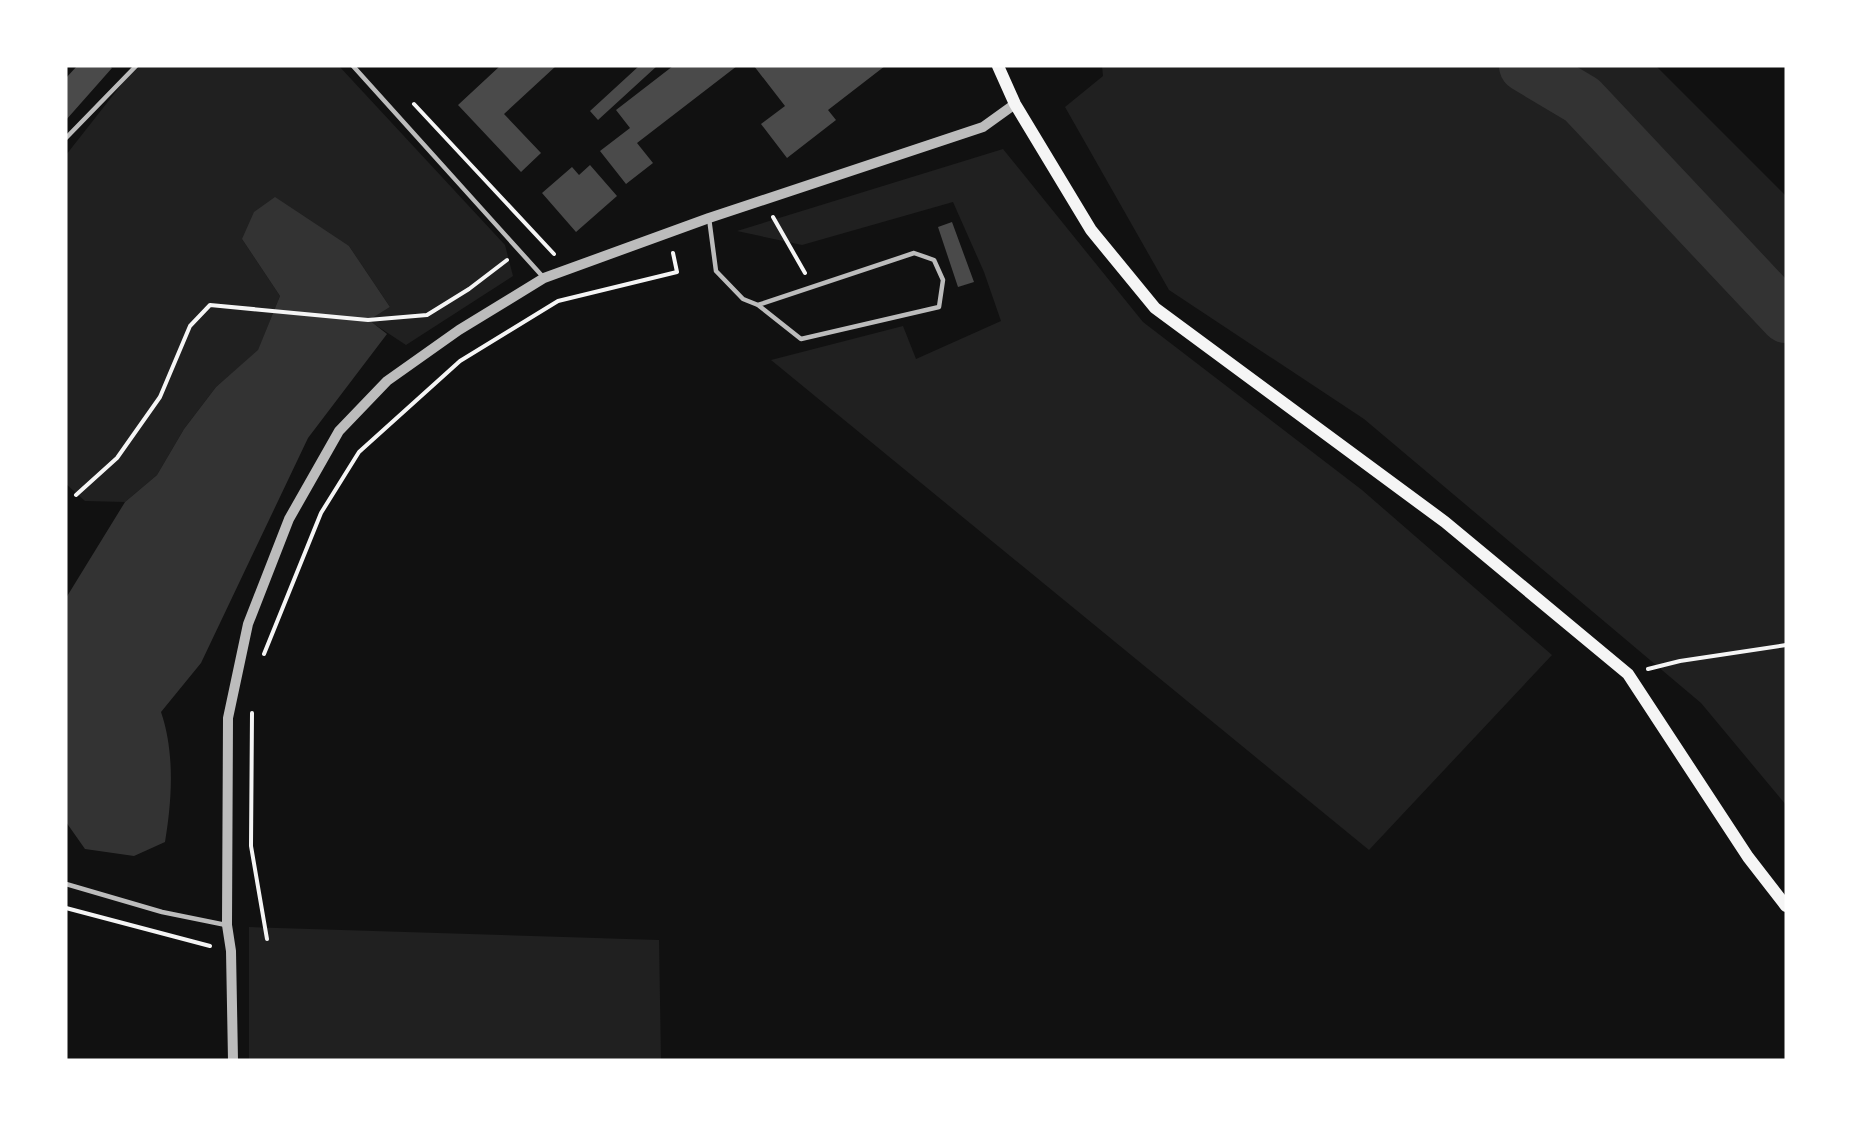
<svg xmlns="http://www.w3.org/2000/svg" width="1852" height="1126" font-family="'Titillium Web',sans-serif">
<rect width="100%" height="100%" fill="#111"/>
<path fill="#202020" d="M136,66H339L505,245L513,276L406,345L368,320L390,307L349,246L242,239L280,296L258,351L216,387L184,429L157,475L125,502L85,501L66,484V155Z
M1102,66H1656L1786,196V805L1701,703L1364,419L1169,290L1065,107L1103,76Z
M1003,149L1143,322L1362,490L1552,655L1369,850L771,360L903,326L916,359L1001,321L984,272L953,202L802,245L737,231Z
M249,927L659,940L661,1060H249Z"/>
<path fill="#333" d="M275,197L349,246L390,307L369,320L387,334L308,438L201,663L161,712C175,753 172,800 165,842L134,856L85,849L66,822V598L125,502L157,475L184,429L216,387L258,350L280,296L242,239L254,212Z"/>
<g fill="none" stroke-linecap="round" stroke-linejoin="round">
<path stroke="#333" stroke-width="52" d="M1525,66L1582,100L1786,317"/>
</g>
<path fill="#4a4a4a" d="M77,66H109L112,68L66,120V78Z
M500,66H556L504,114L541,153L521,172L458,105Z
M639,66H657L598,120L590,111Z
M673,66H737L637,143L653,163L626,184L600,151L630,128L616,110Z
M754,66H885L828,110L836,120L787,158L761,124L785,106Z
M590,165L617,196L576,232L542,193L572,167L579,175Z
M952,222L974,282L958,287L938,227Z"/>
<g fill="none" stroke-linecap="round" stroke-linejoin="round">
<path stroke="#f5f5f5" stroke-width="4" d="M414,104L554,254
M773,217L805,273
M76,495L117,458L160,397L190,326L210,305L368,320L427,315L469,289L507,260
M264,654L321,513L359,452L460,361L558,301L677,272L673,253
M1648,669L1680,661L1786,645
M252,713L251,846L267,939
M66,908L210,946"/>
<path stroke="#bcbcbc" stroke-width="4.5" d="M353,66L544,278
M66,138L136,66
M709,218L716,271L743,299L758,305L801,339L939,307L943,280L934,260L914,253L758,305
M66,884L162,912L226,925"/>
<path stroke="#bcbcbc" stroke-width="10" d="M233,1060L231,951L227,925L228,718L248,624L289,519L339,431L387,381L459,330L544,278L709,218L983,127L1015,104"/>
<path stroke="#f5f5f5" stroke-width="12" d="M998,66L1015,104L1091,230L1155,308L1445,522L1628,674L1748,857L1786,906"/>
</g>
<rect width="1852" height="1126" fill="none" stroke="#ffffff" stroke-width="135"/>
</svg>
